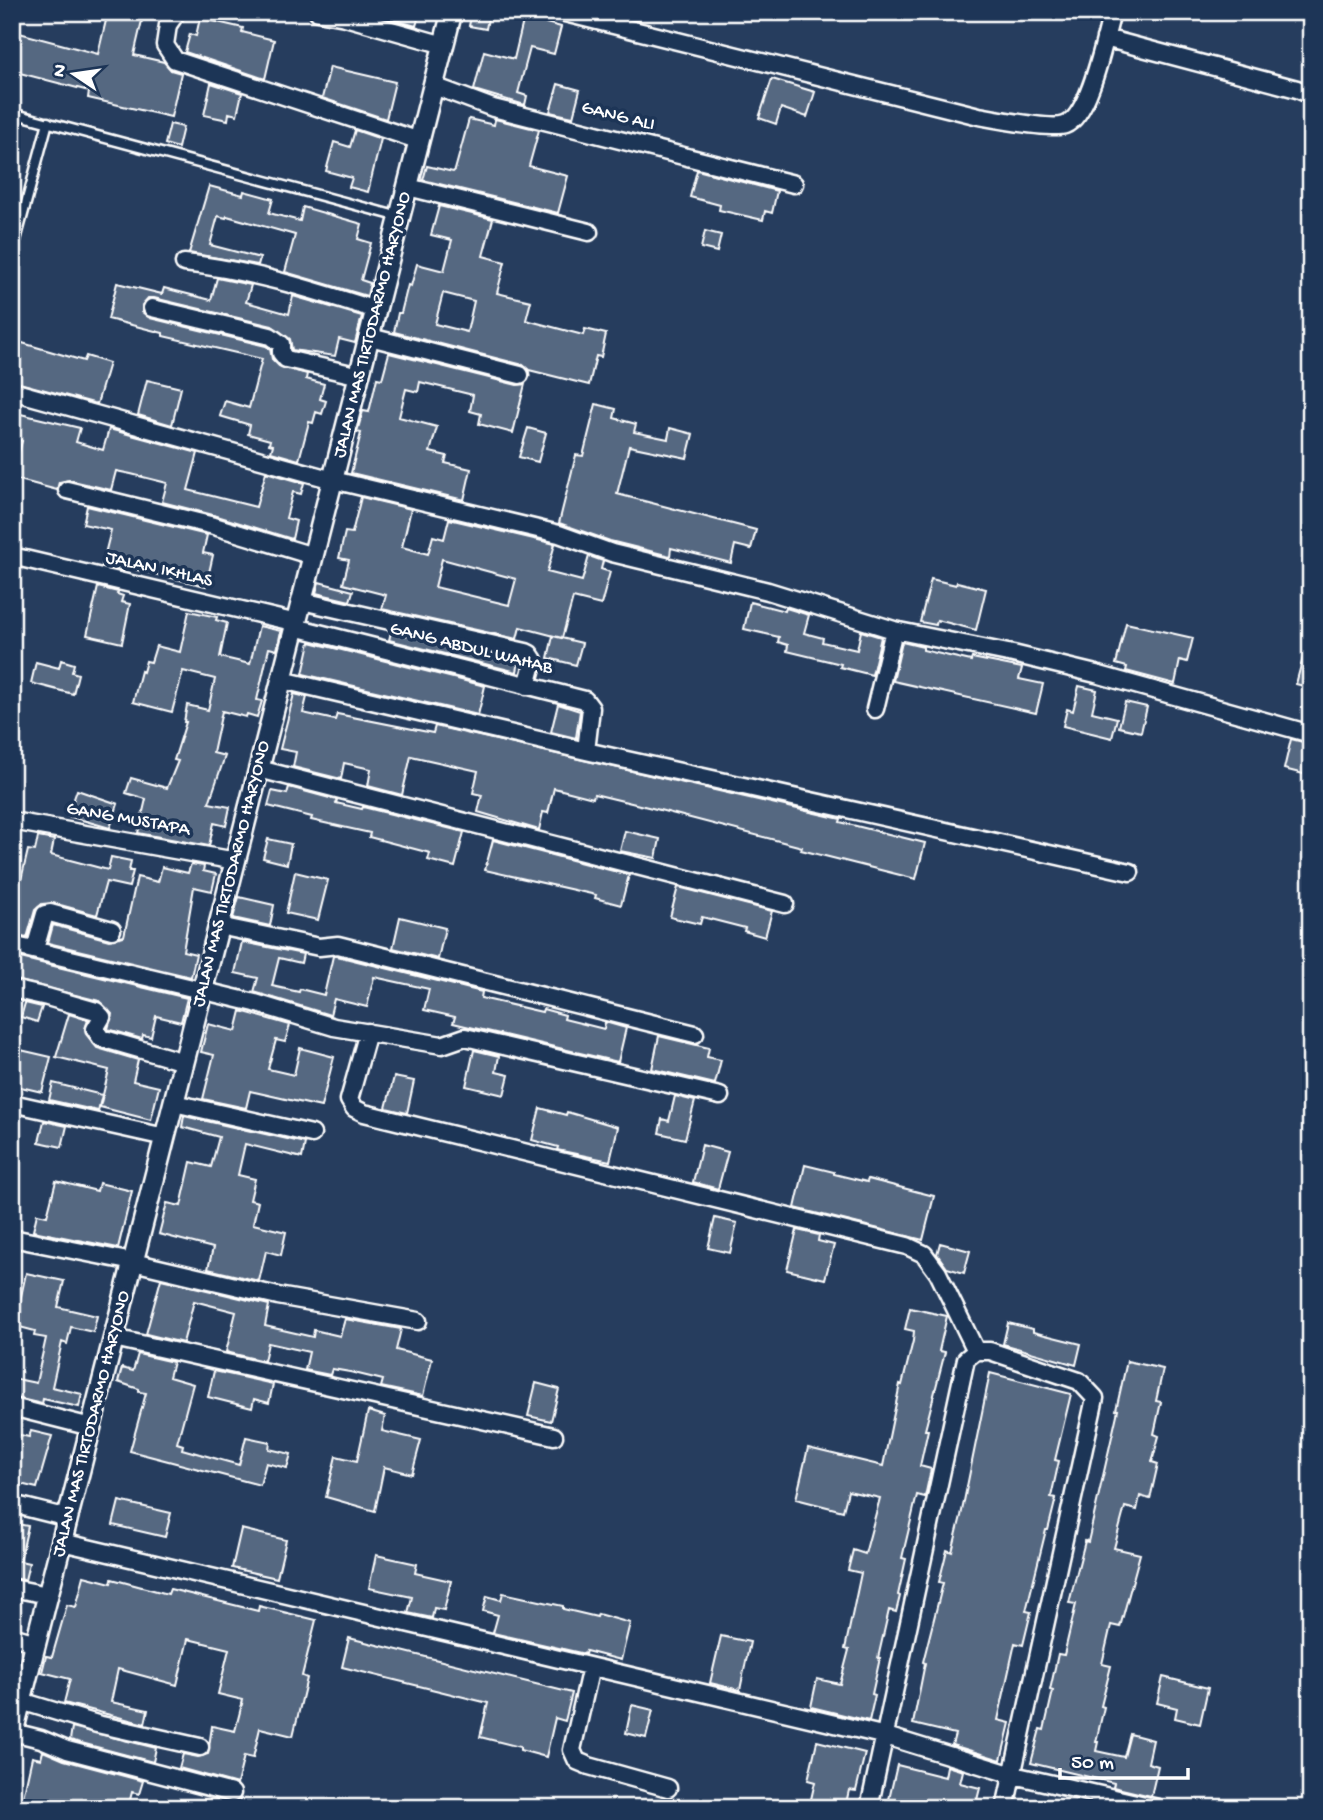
<svg xmlns="http://www.w3.org/2000/svg" width="1323" height="1820" font-family="'Gochi Hand',sans-serif">
<rect width="100%" height="100%" fill="#263d5e"/>
<filter id="ink" filterUnits="userSpaceOnUse"><feTurbulence type="fractalNoise" baseFrequency=".0143" numOctaves="2"/><feDisplacementMap in="SourceGraphic" scale="14" xChannelSelector="R" yChannelSelector="G"/><feConvolveMatrix kernelMatrix="1 2 1 2 8 2 1 2 1" color-interpolation-filters="sRGB"/></filter>
<g filter="url(#ink)">
<path fill="#556781" stroke="#fff" stroke-width="2" fill-rule="evenodd" d="M108,12H144L134,55L164,62L171,70L181,73L171,117L88,98L89,91L12,71V31L98,54Z
M367,12H420L416,26Z
M472,12L489,13L486,29L469,26Z
M524,17L561,27L554,54L530,48L518,93L527,96L525,105L474,90L484,51L514,59Z
M200,18L243,28L242,32L274,40L265,79L185,52L190,34L196,36Z
M330,67L395,82L386,119L322,98Z
M772,79L815,92L807,117L781,108L776,124L759,118Z
M211,83L242,93L237,115L229,113L228,120L204,115Z
M558,84L580,90L573,117L550,112Z
M469,119L494,125L495,119L539,130L529,166L568,176L558,213L423,180L427,166L453,172L455,170Z
M170,124L183,127L178,148L165,144Z
M355,130L381,139L368,192L349,187L352,178L326,171L334,142L350,147Z
M697,170L777,191L772,213L765,211L763,220L719,210L720,205L690,197Z
M209,186L243,195L244,191L273,199L269,213L300,221L303,207L362,224L358,239L371,243L361,280L370,283L367,296L285,272L295,235L227,216L226,218L218,216L210,245L260,258L258,265L189,253Z
M439,206L493,219L483,256L505,262L497,293L531,301L526,320L583,335L585,329L606,334L601,357L596,356L589,385L529,370L523,365L394,332L398,313H401L408,285L411,286L417,264L444,271L452,240L431,235ZM443,293L474,301L467,332L435,324Z
M705,231L721,235L717,252L701,248Z
M217,278L251,285L246,302L289,314L293,296L362,316L355,343L339,339L335,356L292,350L290,339L272,326L154,298H148L142,305V312L150,318L266,346L270,349L272,359L279,366L307,374L306,379L324,384L320,399L326,401L322,414L316,412L313,423L309,422L299,460L271,452L273,445L269,444L270,440L248,434L250,425L220,416L225,401L249,408L262,359L163,336V333L108,319L117,283L162,294L164,288L211,300Z
M12,340L84,361L86,356L109,363L97,404L12,381Z
M389,353L517,385L525,384L513,433L479,424L481,414L470,411L473,395L420,382L418,392L406,389L399,417L437,427L430,452L447,456L445,463L471,469L464,500L351,473L361,433L357,432L363,411L369,412L377,378L382,379Z
M147,380L181,388L172,425L138,415Z
M596,404L616,409L614,418L636,424L634,432L668,439L670,428L693,434L687,458L629,446L617,494L756,530L751,549L735,545L731,563L671,548L670,556L610,541L559,523L576,455L583,456Z
M12,412L80,428L76,442L103,450L109,429L198,453L188,490L256,507L266,472L304,483L301,494L293,492L286,518L296,521L292,539L217,516L162,502L167,483L131,474L116,471L111,490L69,480L59,482L57,490L12,478L22,441L12,438Z
M528,428L546,433L538,462L519,457Z
M361,497L411,509L402,547L428,554L433,536L444,539L449,519L555,544L547,572L582,581L589,556L603,561L601,569L610,572L601,605L573,598L562,638L520,627L517,639L382,609L386,595L343,584L349,560L339,558L345,532L352,533ZM442,559L516,579L509,605L435,587Z
M87,506L207,535L203,553L213,555L206,586L124,567L123,571L102,566L111,530L83,524Z
M931,579L956,585L957,582L986,589L976,630L937,620L936,625L920,622Z
M319,582L353,591L350,601L316,593Z
M98,587L118,592L117,594L123,596L121,602L130,604L122,643L87,635Z
M750,602L785,611L786,608L809,615L804,633L823,638L822,642L857,650L861,631L881,637L872,675L840,667L841,664L787,651L788,645L778,642L779,637L744,629Z
M189,611L217,617L216,620L227,623L220,657L250,664L259,626L281,631L277,650L269,648L257,700L262,701L257,717L247,714L246,717L222,711L213,753L225,756L209,803L230,807L226,826L214,823L209,846L138,833L146,799L126,793L131,778L167,788L178,761L174,760L186,722H184L187,705L208,710L215,679L183,671L172,712L133,702L141,671L143,672L146,661L151,662L156,646L180,652Z
M1126,623L1193,638L1187,662L1180,660L1175,684L1126,671L1127,667L1116,664Z
M391,632L519,661L517,672L389,640Z
M553,636L582,643L576,665L548,658Z
M310,642L485,686L478,715L303,674Z
M902,642L923,647V650L971,661L972,658L1022,668L1019,679L1043,684L1036,713L893,681Z
M1306,646H1311V688L1296,684Z
M61,660L74,664L72,672L78,674L73,694L31,683L36,662L59,668Z
M1079,686L1097,690L1092,712L1117,718L1112,738L1063,726L1067,709L1073,711Z
M294,694L307,697L303,713L335,720L337,714L433,733L435,726L841,819L840,822L925,843L916,879L801,850L802,847L652,808L594,794L593,798L554,788L548,813L543,812L539,830L478,812L482,795L473,793L478,771L411,756L402,795L368,786L371,769L344,763L341,779L293,767L296,752L280,749Z
M1125,702L1147,707L1141,732L1119,727Z
M558,704L580,711L576,738L551,732Z
M1291,739L1311,744V776L1284,769Z
M289,787L337,800L336,803L362,809L363,807L464,832L455,867L428,860L430,853L369,837L370,833L311,820L312,817L268,806L272,791L287,794Z
M77,790L118,804L110,828L68,816Z
M625,831L660,839L656,858L620,851Z
M38,837L54,840L51,855L108,870L111,857L131,861L129,871H133L129,887L106,882L97,915L53,903L42,904L35,910L27,938L12,935V878L21,880L28,850L35,851Z
M268,839L291,844L287,864L263,858Z
M493,840L629,875L621,905L595,898L596,895L485,870Z
M191,864L204,866L203,871L216,874L212,891L194,887L183,951L196,954L191,977L48,943L53,925L109,940L124,936L137,877L158,882L162,867L188,873Z
M295,872L328,880L318,920L286,913Z
M678,887L772,911L765,937L744,931L745,928L702,917L700,924L670,917Z
M239,897L274,905L270,926L233,918Z
M400,917L445,928L438,959L393,948Z
M242,942L303,954L301,963L279,958L272,986L299,992L300,989L324,995L333,956H337L482,992L481,998L542,1012L543,1009L565,1015L564,1019L604,1029L605,1022L626,1028L618,1062L453,1023L455,1017L424,1010L429,989L374,977L367,1007L334,999L330,1015L254,992L258,978L235,973Z
M12,956L187,998L181,1022L156,1016L151,1037L143,1035L142,1039L108,1029L112,1014L99,1001L12,979Z
M25,1003L42,1007L37,1022L21,1017Z
M241,1011L290,1025L285,1042L276,1040L268,1069L294,1075L300,1048L334,1057L321,1107L250,1091L246,1108L203,1099L214,1055L201,1052L208,1024L236,1031Z
M69,1014L88,1020L85,1029L86,1034L97,1048L138,1060L133,1081L159,1087L151,1120L100,1107L109,1070L56,1057Z
M659,1036L709,1048L707,1057L721,1060L715,1084L652,1069Z
M12,1048L51,1057L42,1092L12,1085Z
M474,1050L499,1056L496,1072L509,1075L504,1095L466,1086Z
M394,1077L414,1081L407,1113L386,1108Z
M53,1083L102,1095L98,1111L49,1100Z
M675,1096L695,1101L685,1139L659,1133L662,1119L669,1121Z
M540,1108L566,1115L567,1112L618,1127L610,1161L557,1150L558,1147L532,1140Z
M184,1116L305,1143L302,1158L245,1144L238,1175L255,1179L250,1200L258,1202L253,1224L286,1232L281,1255L266,1251L259,1281L208,1269L213,1248L159,1234L167,1203L181,1206L191,1162L211,1167L219,1137L182,1127Z
M44,1121L67,1126L62,1147L39,1142Z
M702,1145L728,1152L718,1189L693,1182Z
M805,1165L834,1172V1174L867,1182L868,1179L934,1196L923,1240L795,1208Z
M56,1181L97,1191L99,1183L132,1191L118,1248L33,1231L37,1214L47,1216Z
M715,1218L737,1223L730,1253L708,1248Z
M797,1230L819,1235L818,1241L834,1245L825,1279L787,1270Z
M940,1243L970,1251L964,1273L947,1268L937,1254Z
M26,1273L64,1281L58,1307L97,1316L93,1332L71,1327L67,1344L62,1342L52,1387L82,1394L79,1407L43,1399L42,1404L12,1397V1378L36,1383L46,1338L34,1336L35,1331L12,1325V1304L19,1306Z
M161,1279L269,1305L265,1326L313,1337L314,1330L340,1336L345,1319L401,1329L396,1350L432,1359L423,1396L381,1387L383,1380L350,1372L332,1369L330,1375L305,1370L309,1352L268,1343L264,1361L226,1352L236,1312L194,1301L183,1343L146,1334Z
M910,1308L947,1316L939,1351L945,1352L925,1430H928L920,1466L931,1469L925,1497L917,1495L902,1558L906,1559L898,1595L900,1596L896,1612L889,1610L878,1658H880L872,1694L875,1695L869,1721L811,1707L817,1679L840,1684L849,1650L845,1649L861,1573L848,1570L853,1550L865,1554L880,1498L848,1491L843,1511L796,1499L808,1448L883,1466L900,1384L902,1385L913,1341L914,1331L905,1329Z
M1008,1323L1033,1329V1332L1081,1344L1076,1365L1003,1344Z
M138,1354L173,1362L169,1377L193,1384L177,1443L183,1445L182,1449L239,1465L246,1437L270,1442L269,1449L291,1454L287,1468L266,1463L260,1485L130,1451L146,1393L139,1392V1389L118,1382L122,1368L133,1371Z
M1127,1361L1163,1369L1156,1401L1161,1402L1154,1434L1159,1436L1152,1462L1158,1464L1150,1499L1140,1496L1137,1510L1125,1507L1114,1548L1140,1554L1120,1627L1111,1625L1102,1664L1111,1666L1101,1706L1104,1707L1096,1742H1098L1096,1751L1124,1757L1130,1734L1153,1740L1148,1763L1158,1766L1151,1796L1113,1787L1114,1783L1031,1763L1040,1729L1044,1730L1053,1691L1050,1690L1058,1654L1064,1655L1076,1604L1069,1603L1085,1541L1088,1542L1118,1410H1116Z
M214,1371L273,1384L269,1403L254,1399L252,1408L208,1397Z
M990,1373L1071,1394L1055,1460L1059,1461L1051,1497L1056,1498L1048,1530H1046L1026,1611L1031,1612L1023,1645L1015,1643L998,1720L1010,1723L1001,1760L952,1745L955,1734L913,1724L925,1663L923,1662L943,1583L939,1582L947,1550L952,1552L961,1516Z
M536,1383L559,1389L551,1421L528,1416Z
M368,1411L385,1416L382,1431L421,1440L412,1474L384,1467L375,1511L326,1497L336,1456L357,1461Z
M31,1431L52,1436L37,1488L12,1482V1433L29,1437Z
M119,1501L171,1513L165,1537L113,1525Z
M12,1523L28,1526L20,1561L29,1563L25,1580L12,1578Z
M241,1529L286,1540L277,1578L232,1568Z
M376,1555L417,1564L415,1573L451,1581L444,1610L434,1608L432,1618L408,1613L412,1597L369,1588Z
M84,1576L111,1583L112,1579L168,1594L170,1589L258,1611L259,1606L316,1620L302,1676L307,1678L293,1736L260,1728L253,1758L244,1756L237,1784L179,1768L183,1754L198,1757L208,1754L212,1726L235,1731L243,1700L218,1694L229,1649L188,1639L177,1685L118,1669L111,1702L148,1710L145,1724L64,1703L70,1679L42,1672L46,1656L52,1657L67,1605L76,1607Z
M503,1593L563,1606V1609L597,1617L598,1614L630,1623L621,1660L586,1651L585,1654L493,1633L498,1615L483,1611L487,1596L501,1600Z
M721,1636L750,1642L740,1690L710,1683Z
M349,1638L572,1693L565,1721L555,1718L546,1757L520,1750V1747L480,1737L488,1703L342,1667Z
M1163,1677L1208,1688L1200,1724L1175,1718L1177,1708L1157,1703Z
M632,1705L653,1710L646,1738L626,1733Z
M72,1727L156,1748L153,1762L70,1740Z
M817,1741L865,1753L856,1791L849,1790L845,1808H809L815,1782L808,1780Z
M43,1751L64,1760L143,1781L139,1794L132,1792L128,1808H46L22,1802L32,1757L41,1759Z
M897,1765L945,1777L947,1766L963,1771L960,1783L980,1788L975,1808H887Z"/>
<g fill="none" stroke-linecap="round" stroke-linejoin="round">
<defs>
<path id="service" d="M12,113L400,217
M12,255L48,122"/>
<path id="minor" d="M177,12L168,25L165,45L175,60L420,141
M318,12L345,17L444,45
M561,12L979,116C995,119 1052,130 1065,125C1090,116 1105,37 1112,12
M1105,38L1297,89L1311,95
M434,86L493,108L794,184
M408,187L589,232
M184,263C250,270 313,290 376,310
M152,308L270,336L281,344V353L286,359L360,376
M370,337L520,375
M12,391L333,480L559,534L612,553L768,591L894,630L1013,654L1096,674L1311,734
M67,490L214,526L313,556
M12,556L297,623
M302,601L526,652L530,654L534,660L527,686
M295,627L585,700L591,708L586,751
M282,680L586,751L1130,872
M875,709L894,630
M259,769L785,904
M12,821L236,861
M219,926L319,947L338,945L695,1034
M12,945L255,1003L334,1027L442,1045L465,1037L720,1096
M35,949L45,914L50,913L112,930
M12,989L47,997L96,1011L102,1017L95,1029L101,1038L184,1062
M368,1032L349,1100L354,1108L364,1113L907,1246L924,1254L938,1273L976,1351
M12,1103L165,1137
M174,1103L312,1134
M12,1238L133,1262L278,1296L418,1321
M114,1338L554,1436
M12,1407L91,1427
M12,1504L68,1518
M62,1542L886,1736L1013,1775L1158,1808
M12,1588L48,1595
M12,1636L36,1643
M591,1667L572,1750L577,1761L589,1766L668,1788
M21,1701L97,1724L200,1747
M13,1732L41,1739L67,1750L232,1793
M869,1808L966,1359L976,1351H990L1079,1381L1095,1398L1005,1808"/>
<path id="tertiary" d="M12,1736L452,12"/>
</defs>
<use href="#service" stroke="#fff" stroke-width="13"/>
<use href="#minor" stroke="#fff" stroke-width="21"/>
<use href="#tertiary" stroke="#fff" stroke-width="24"/>
<use href="#service" stroke="#1d3557" stroke-width="8"/>
<use href="#minor" stroke="#1d3557" stroke-width="16"/>
<use href="#tertiary" stroke="#1d3557" stroke-width="19"/>
</g>
</g>
<g text-anchor="middle" dominant-baseline="central" stroke-width="7" stroke-linejoin="round" paint-order="stroke">
<g font-size="19" fill="#fff" stroke="#1d3557">
<text transform="translate(618 117) rotate(14)">GANG ALI</text>
<text transform="translate(373 325) rotate(-76)">JALAN MAS TIRTODARMO HARYONO</text>
<text transform="translate(159 570) rotate(13)">JALAN IKHLAS</text>
<text transform="translate(471 649) rotate(14)">GANG ABDUL WAHAB</text>
<text transform="translate(128 820) rotate(10)">GANG MUSTAPA</text>
<text transform="translate(232 874) rotate(-76)">JALAN MAS TIRTODARMO HARYONO</text>
<text transform="translate(92 1424) rotate(-76)">JALAN MAS TIRTODARMO HARYONO</text>
</g>
</g>
<rect width="1323" height="1820" fill="none" stroke="#1d3557" stroke-width="42"/>
<rect x="21" y="21" width="1281" height="1778" fill="none" stroke="#fff" stroke-width="2.5" filter="url(#ink)"/>
<g transform="translate(74 74) rotate(283)" stroke="#1d3557" stroke-width="5" paint-order="stroke">
<path d="M0-5L12 26L0 18L-12 26Z" fill="#ffffff"/>
<text y="-10" font-size="19" font-weight="bold" text-anchor="middle" fill="#ffffff">N</text>
</g>
<path d="M1060 1768v10h128v-10" fill="none" stroke="#ffffff" stroke-width="3.5"/>
<text x="1071" y="1768" font-size="21" fill="#ffffff" stroke="#1d3557" stroke-width="5" paint-order="stroke">50 m</text>
</svg>
